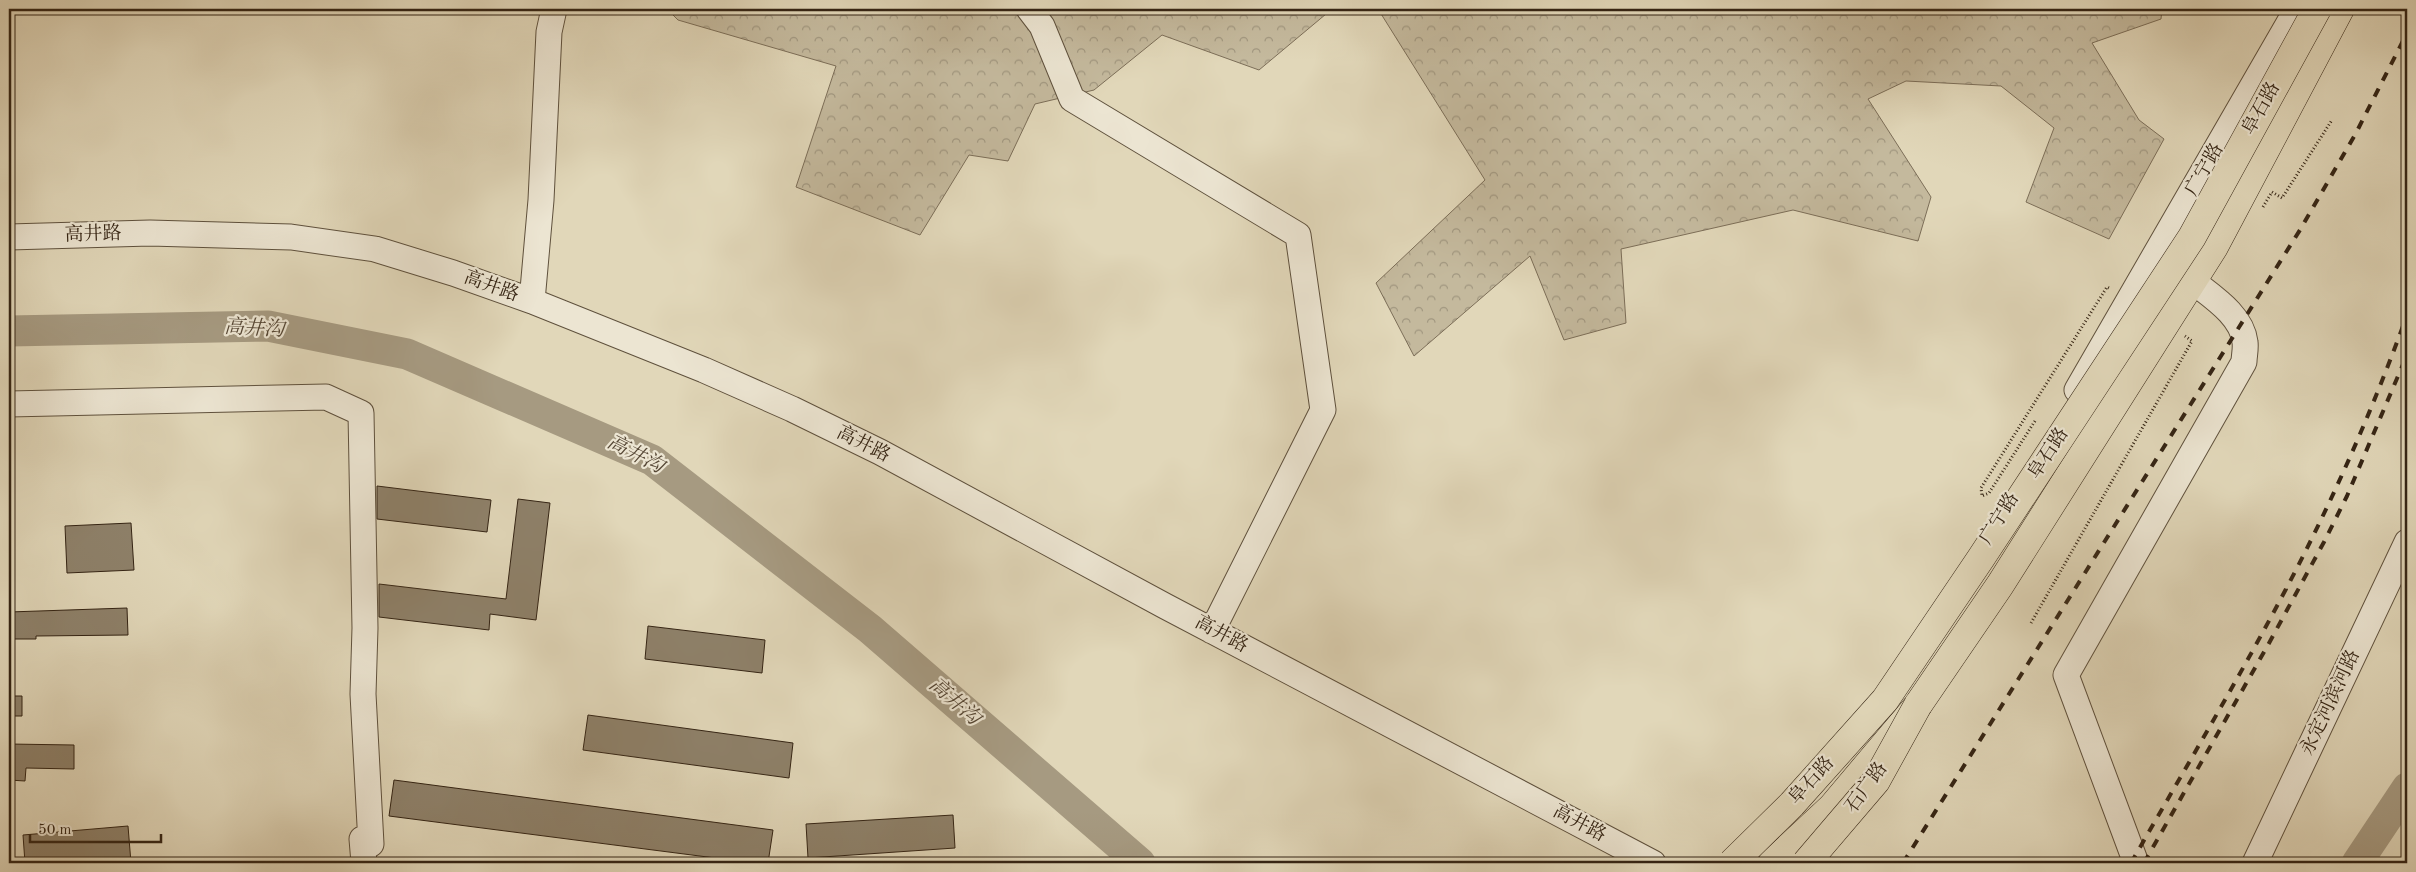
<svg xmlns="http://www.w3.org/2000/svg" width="2416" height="872" font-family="'Old Standard TT','Noto Serif SC',serif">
<defs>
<pattern id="forest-crowns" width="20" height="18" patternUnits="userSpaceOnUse" patternTransform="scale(1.25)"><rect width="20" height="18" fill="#c4b99d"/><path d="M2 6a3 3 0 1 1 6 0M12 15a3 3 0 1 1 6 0" fill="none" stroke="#a0967f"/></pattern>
</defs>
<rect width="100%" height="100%" fill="#e1d7b9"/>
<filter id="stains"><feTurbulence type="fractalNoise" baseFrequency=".004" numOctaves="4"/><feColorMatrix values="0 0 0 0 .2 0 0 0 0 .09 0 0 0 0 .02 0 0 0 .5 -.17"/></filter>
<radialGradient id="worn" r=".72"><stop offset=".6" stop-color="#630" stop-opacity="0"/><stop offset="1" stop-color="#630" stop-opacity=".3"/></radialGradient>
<path fill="url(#forest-crowns)" stroke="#7c6e58" d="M667,9H1332L1259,70L1162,35L1094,90L1035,104L1008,161L969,155L920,235L796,187L836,66L678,20Z
M1378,9H2162L2161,19L2092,43L2139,120L2164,139L2109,239L2026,202L2054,128L2001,86L1906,81L1868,99L1931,197L1918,241L1793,210L1621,249L1626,323L1564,340L1530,256L1414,356L1376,283L1485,180Z"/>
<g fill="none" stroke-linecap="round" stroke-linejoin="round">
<path stroke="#a69a81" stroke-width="31" d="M9,331L268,326L407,354L652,460L870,629L1140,863
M2357,863L2407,788"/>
</g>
<path fill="#8e816a" stroke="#342414" d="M377,486L491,500L487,532L377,519Z
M518,499L550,503L536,620L490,614L489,630L379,617V584L506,599Z
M131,523L134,570L67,573L65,526Z
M127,608L128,635L36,636V639H9V612Z
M648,626L765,640L762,673L645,659Z
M9,696H22V716H9Z
M588,715L793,743L789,778L583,750Z
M9,744L74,745V769L26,768L25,781L9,780Z
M394,780L773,830L768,863H754L389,816Z
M953,815L955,848L808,858L806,824Z
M128,826L131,863H25L23,835Z"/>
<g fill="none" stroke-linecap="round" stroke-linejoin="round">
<defs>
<path id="minor" d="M1029,9L1042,26L1072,99L1298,235L1323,410L1212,631
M9,237L150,233L291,237L375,249L453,273L532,301L704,370L792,409L880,452L1165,606L1653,863
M532,301L541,200L549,32L554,9
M2077,390L2297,9
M9,404L326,397L361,413L365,628L363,694L371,844L362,839L364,863
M2136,863L2066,675L2244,362C2244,356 2246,349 2245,342C2242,316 2214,298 2195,283
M2255,863L2407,542"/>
<path id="highway" d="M1772,863L1832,807L1918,705L2000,585L2214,247L2340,9"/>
</defs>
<use href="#minor" stroke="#5f513d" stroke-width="27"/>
<use href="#highway" stroke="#342414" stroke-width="29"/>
<path stroke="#342414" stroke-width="3" stroke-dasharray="1 2.5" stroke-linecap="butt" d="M2263,207L2272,192L2282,198L2332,120
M2035,421L1989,493L1982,496L1981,488L2107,287L2111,289
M2031,623L2192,341L2185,336"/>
<use href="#minor" stroke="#ece5d2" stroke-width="25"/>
<use href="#highway" stroke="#e1d7b9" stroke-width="28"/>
<path stroke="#342414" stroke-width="4" stroke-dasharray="9 9" stroke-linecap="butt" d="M1903,863L2300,230L2356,133L2407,33
M2131,863C2183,772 2237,682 2286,589C2333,500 2373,409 2407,315
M2144,863L2268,645L2324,542L2347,496L2407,355"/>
<defs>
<path id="major-bridge" d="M1806,863L1876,781L1918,705"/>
<path id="highway-bridge" d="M1732,863L1792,804L1885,700L1981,558L2192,237L2317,9"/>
</defs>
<use href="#major-bridge" stroke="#342414" stroke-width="29" stroke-linecap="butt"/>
<use href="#highway-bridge" stroke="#342414" stroke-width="29" stroke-linecap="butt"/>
<use href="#major-bridge" stroke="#e1d7b9" stroke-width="28"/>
<use href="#highway-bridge" stroke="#e1d7b9" stroke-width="28"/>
</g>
<g text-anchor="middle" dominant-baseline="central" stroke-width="4.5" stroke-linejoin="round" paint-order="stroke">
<g font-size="19" fill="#342414" stroke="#ece5d2">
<text transform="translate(2262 109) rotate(-61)">阜石路</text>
<text transform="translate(2205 170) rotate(-60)">广宁路</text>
<text transform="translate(93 235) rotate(-2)">高井路</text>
<text transform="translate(491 287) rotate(20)">高井路</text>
<text transform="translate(863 445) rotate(27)">高井路</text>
<text transform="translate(2049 454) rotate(-57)">阜石路</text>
<text transform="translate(2000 519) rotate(-58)">广宁路</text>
<text transform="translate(1221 635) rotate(28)">高井路</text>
<text transform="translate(2331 703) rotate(-65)">永定河滨河路</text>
<text transform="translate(1812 781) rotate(-48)">阜石路</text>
<text transform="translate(1867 788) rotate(-54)">石广路</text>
<text transform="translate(1579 824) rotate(28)">高井路</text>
</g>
<g font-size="20" font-style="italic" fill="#564735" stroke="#ece5d2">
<text transform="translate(254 329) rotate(3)">高井沟</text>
<text transform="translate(635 455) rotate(27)">高井沟</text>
<text transform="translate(954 702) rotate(41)">高井沟</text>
</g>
</g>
<rect width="2416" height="872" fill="none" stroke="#e1d7b9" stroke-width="30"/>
<rect x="10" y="10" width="2396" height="852" fill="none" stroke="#342414" stroke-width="2.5"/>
<rect x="15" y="15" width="2386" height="842" fill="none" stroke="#342414"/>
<path d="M30 834v8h131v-8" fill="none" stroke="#342414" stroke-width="2.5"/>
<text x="38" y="834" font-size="15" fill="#342414" stroke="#ece5d2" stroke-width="4" paint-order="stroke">50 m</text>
<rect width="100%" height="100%" filter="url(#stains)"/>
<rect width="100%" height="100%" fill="url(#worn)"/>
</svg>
